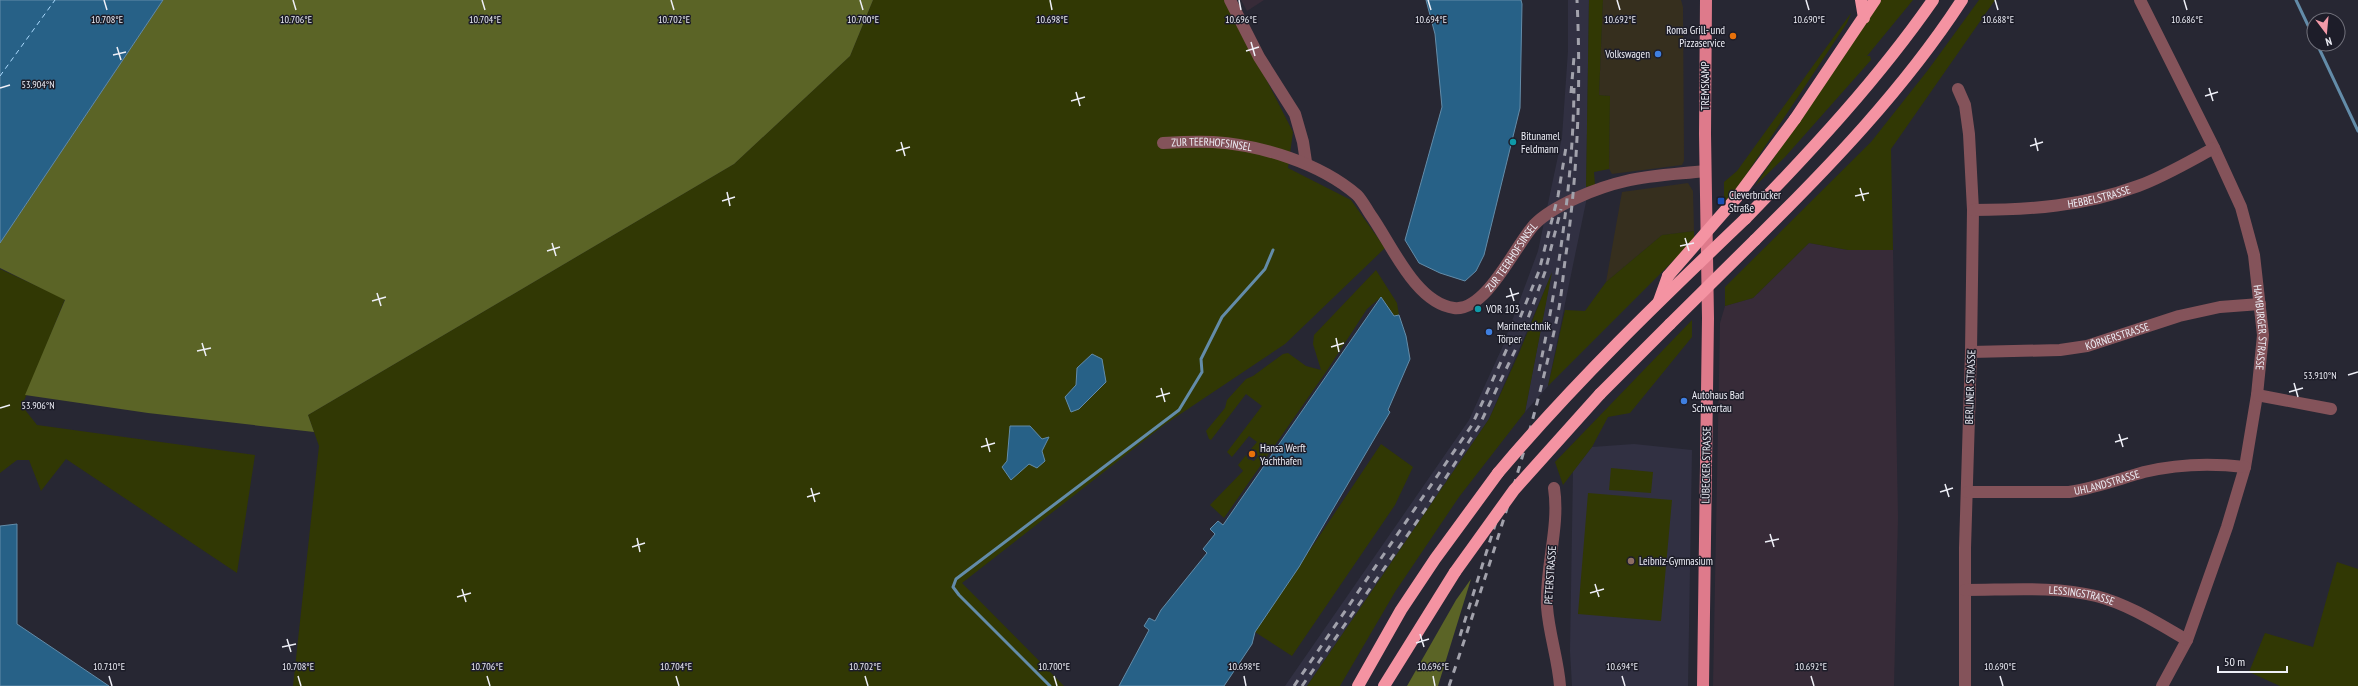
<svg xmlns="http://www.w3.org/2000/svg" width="2358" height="686" font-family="'PT Sans Narrow',sans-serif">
<rect width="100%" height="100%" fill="#272733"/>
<path fill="#362f1e" d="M1603,0H1681L1683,7L1684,161L1682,165L1612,174L1609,169L1610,96L1599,95Z
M1688,183L1693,191L1694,231L1662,235L1606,282L1622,192Z"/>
<path fill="#372b38" d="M1241,0H1264L1247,11Z
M1809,243L1848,250H1893L1898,517L1894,686H1713L1720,323L1725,306L1753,298Z"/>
<path fill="#313042" d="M1568,0H1589L1586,202L1548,386L1525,412L1551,275L1489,419L1307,686H1285L1469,420L1502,348L1538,251L1562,137L1568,51Z
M1634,444L1692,450L1688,686H1572L1570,651L1573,471L1592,447Z"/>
<path fill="#313804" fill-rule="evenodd" d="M873,0H1226L1293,132L1288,168L1351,200L1385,248L1285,344L1164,425L962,583L1064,686H293L319,446L308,415L734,164L850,56ZM1092,354L1071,412L1065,397L1076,385L1077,368ZM1049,437L1042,451L1002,468C1012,456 1034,440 1049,437Z
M1589,0H1603L1599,95L1610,96L1609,169L1594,172L1595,185L1586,187Z
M1879,0H1913L1867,56H1870L1871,60L1785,157L1755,186Z
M1979,0H1995L1891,149L1893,250H1848L1809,243L1753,298L1725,306V287L1871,142L1928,70Z
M1851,13L1847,23L1742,181L1724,204V182L1737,171Z
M1694,231V240L1548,386L1565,310L1585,311L1606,282L1662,235Z
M0,269L65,299L22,406L37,425L255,455L237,573L66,459L41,491L29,460H17L0,473Z
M1376,270L1397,303L1399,315L1394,316L1381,297L1367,309L1326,372L1224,518L1210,505L1243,471L1238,465L1246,455L1248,459L1254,461L1258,456L1256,450L1251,449L1257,442L1249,436L1232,457L1227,452L1262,406L1246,394L1211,440L1209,439L1206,431L1225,408L1227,400L1246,379L1253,376L1283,354L1288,353L1306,366L1321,370L1313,344L1314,335Z
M1552,272L1525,412L1459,497L1395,592L1340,686H1307L1489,419L1519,353Z
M1692,320V337L1630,413L1608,417L1592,447L1563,485L1555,462Z
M1381,444L1413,467L1395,505L1292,656L1255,632Z
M1611,468L1653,472L1651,493L1609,490Z
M1588,493L1672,500L1661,621L1578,614Z
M2337,562L2358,569V686H2280L2249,672L2265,633L2313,647Z"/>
<path fill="#5b6426" d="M163,0H873L850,56L734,164L308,415L314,432L148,413L25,395L65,300L0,268V243Z
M1471,579L1438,686H1407L1456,600Z"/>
<path fill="#276187" stroke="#638ca9" d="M0,0H163L0,243Z
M1426,0H1521L1522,4L1520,108L1484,255L1476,271L1465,281L1440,273L1419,263L1405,240L1442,107L1435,34Z
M1381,297L1394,316L1399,315L1406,336L1410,359L1388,410L1390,412L1299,567L1255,632L1252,644L1224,686H1119L1149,630L1144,626L1149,618L1155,621L1161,610L1207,553L1203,549L1215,534L1210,529L1218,521L1223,525Z
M1092,354L1102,359L1106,382L1079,409L1071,412L1065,397L1076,385L1077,368Z
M1010,426H1030L1042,439L1049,437L1042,451L1045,461L1037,468L1029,464L1011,480L1002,467L1007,461Z
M17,524V624L109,686H0V526Z"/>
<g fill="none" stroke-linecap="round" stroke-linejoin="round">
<path stroke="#638ca9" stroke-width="3" d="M2296,0L2314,38
M2317,44L2358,131
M1050,686L959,595L953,587L956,579L1179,410L1202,372L1201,359L1222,317L1265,269L1273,250"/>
<path stroke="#abdafe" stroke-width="1" stroke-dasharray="5 4" stroke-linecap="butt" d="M0,76L55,0"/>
<g stroke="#84535a" stroke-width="12">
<path d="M1230,0L1259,57L1295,114L1303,142L1306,162"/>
<path id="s1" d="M2140,0L2214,148L2241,207L2254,255L2263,335L2257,395L2245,467L2227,527L2187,640L2162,686"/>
<path d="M1958,89L1965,105L1969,134L1973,210L1971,352L1965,548V686"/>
<path id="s2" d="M1163,143C1179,142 1196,141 1213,142C1261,145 1320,163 1357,195C1362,200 1366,208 1370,214C1391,243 1415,303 1454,308C1486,312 1515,246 1534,225C1553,205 1599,187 1626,181C1651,175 1679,174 1705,171"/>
<path id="s3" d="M1973,210C2030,210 2084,206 2138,186C2165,176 2190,161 2214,148"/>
<path id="s4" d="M1971,352L2060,350L2087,346L2179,316L2220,307L2260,304"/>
<path d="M2257,395L2331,409"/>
<path d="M1554,488C1560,527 1545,567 1547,607C1549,634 1558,659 1560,686"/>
<path id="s5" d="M1967,492H2069C2095,488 2119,479 2144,472C2177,464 2212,463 2245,467"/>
<path id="s6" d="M1965,590C2009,590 2054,586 2096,596C2128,604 2159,624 2187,640"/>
</g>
<path stroke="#de7a8b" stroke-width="12" d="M1703,686L1708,318L1705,134L1706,0"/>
<path stroke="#f493a2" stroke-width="12" d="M1861,0L1864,18
M1795,119L1875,0
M1745,219C1812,150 1878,79 1933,0
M1755,240C1830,166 1904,89 1962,0
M1659,301L1668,276
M1600,394L1670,324
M1358,686L1401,610L1435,559L1498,473
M1384,686L1455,572"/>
<path stroke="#a2a2ac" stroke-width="3" stroke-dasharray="7 7" stroke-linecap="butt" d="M1571,93L1574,57
M1539,371C1558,278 1573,183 1574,88
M1460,636L1501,506
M1294,686L1472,425L1511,340L1539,271L1558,196L1566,147
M1302,686L1425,510L1479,426L1520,340L1545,272L1561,209
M1449,686C1490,564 1532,440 1558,313C1562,294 1563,273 1566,254C1578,169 1581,85 1577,0"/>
<path stroke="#f493a2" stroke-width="12" d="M1668,276L1737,197L1795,119
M1670,324L1755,240
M1498,473C1574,383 1659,301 1745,219
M1455,572L1514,490L1600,394"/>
</g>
<path fill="none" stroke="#eeeff7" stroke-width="1.5" d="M104,0L107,10M293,0L296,10M482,0L485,10M671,0L674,10M860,0L863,10M1050,0L1052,10M1239,0L1241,10M1428,0L1431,10M1617,0L1620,10M1806,0L1809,10M1995,0L1998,10M2184,0L2187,10M1251,42L1255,56M117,47L121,60M1246,51L1259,47M113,55L126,52M0,88L10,85M2209,88L2213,101M1076,92L1080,106M2205,96L2218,92M1071,101L1085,97M2035,138L2038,151M901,142L905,156M2030,146L2043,142M896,151L910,147M1860,188L1864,201M727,192L730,206M1855,196L1869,193M722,201L735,197M1685,238L1689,251M552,243L556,256M1680,246L1694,243M547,251L560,247M1510,288L1514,301M377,293L381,306M1506,297L1519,293M372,301L386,297M1336,338L1339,352M202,343L206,356M1331,347L1344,343M197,351L211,348M2348,375L2358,372M2294,383L2298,397M1161,388L1165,402M2289,392L2303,388M1156,397L1170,393M0,408L10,405M2119,434L2123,447M986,438L990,452M2115,442L2128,438M981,447L995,443M1945,484L1949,497M811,488L815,502M1940,492L1953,488M807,497L820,493M1770,534L1774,547M637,538L640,552M1765,542L1779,539M632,547L645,543M1595,584L1599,597M462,589L466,602M1590,593L1604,589M457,597L471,593M1420,634L1424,647M287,639L291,652M1416,643L1429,639M282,647L296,644M109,676L112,686M298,676L301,686M487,676L490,686M676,676L679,686M865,676L868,686M1054,676L1057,686M1244,676L1246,686M1433,676L1435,686M1622,676L1625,686M1811,676L1814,686M2000,676L2003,686"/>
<g fill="#e8710a" stroke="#1d1d29" stroke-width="1.5">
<circle cx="1733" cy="36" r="4"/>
<circle cx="1252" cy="454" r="4"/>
</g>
<g fill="#3f7fe0" stroke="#1d1d29" stroke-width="1.5">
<circle cx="1658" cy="54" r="4"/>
<circle cx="1489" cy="332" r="4"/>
<circle cx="1684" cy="401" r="4"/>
</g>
<g fill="#0f9aa8" stroke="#1d1d29" stroke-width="1.5">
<circle cx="1513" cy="142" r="4"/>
<circle cx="1478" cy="309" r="4"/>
</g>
<rect fill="#1a4fb4" stroke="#1d1d29" stroke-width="1.5" x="1717" y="197" width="8" height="8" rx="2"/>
<circle fill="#8d6e63" stroke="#1d1d29" stroke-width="1.5" cx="1631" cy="561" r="4"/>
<g text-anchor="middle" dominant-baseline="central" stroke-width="3" stroke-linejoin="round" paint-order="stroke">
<g font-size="11" fill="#eeeff7" stroke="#1d1d29" text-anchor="start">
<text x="1725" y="30" text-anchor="end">Roma Grill- und<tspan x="1725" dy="13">Pizzaservice</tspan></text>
<text x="1650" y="54" text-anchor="end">Volkswagen</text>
<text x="1521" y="136">Bitunamel<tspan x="1521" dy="13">Feldmann</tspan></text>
<text x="1729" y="195">Cleverbrücker<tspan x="1729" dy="13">Straße</tspan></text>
<text x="1486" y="309">VOR 103</text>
<text x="1497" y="326">Marinetechnik<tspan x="1497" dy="13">Törper</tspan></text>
<text x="1692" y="395">Autohaus Bad<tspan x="1692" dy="13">Schwartau</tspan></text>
<text x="1260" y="448">Hansa Werft<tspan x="1260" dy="13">Yachthafen</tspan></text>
<text x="1639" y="561">Leibniz-Gymnasium</text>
</g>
<g font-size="11" fill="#eeeff7" stroke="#1d1d29">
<text transform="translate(1705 86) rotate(-90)">TREMSKAMP</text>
<text stroke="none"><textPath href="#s2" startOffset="49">ZUR TEERHOFSINSEL</textPath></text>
<text stroke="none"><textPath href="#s3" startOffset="127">HEBBELSTRASSE</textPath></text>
<text stroke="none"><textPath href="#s2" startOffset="439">ZUR TEERHOFSINSEL</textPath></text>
<text stroke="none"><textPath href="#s1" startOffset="353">HAMBURGER STRASSE</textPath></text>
<text stroke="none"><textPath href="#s4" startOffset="148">KÖRNERSTRASSE</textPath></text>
<text transform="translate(1970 387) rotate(-88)">BERLINER STRASSE</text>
<text transform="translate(1706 465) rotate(-89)">LÜBECKER STRASSE</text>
<text stroke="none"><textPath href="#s5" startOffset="141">UHLANDSTRASSE</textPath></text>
<text transform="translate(1550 575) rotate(-86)">PETERSTRASSE</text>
<text stroke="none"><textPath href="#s6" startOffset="117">LESSINGSTRASSE</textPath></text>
</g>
</g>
<g font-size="10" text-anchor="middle" fill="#eeeff7" stroke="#1d1d29" stroke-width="3" stroke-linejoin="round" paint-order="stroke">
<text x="107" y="23">10.708°E</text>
<text x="296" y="23">10.706°E</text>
<text x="485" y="23">10.704°E</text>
<text x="674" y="23">10.702°E</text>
<text x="863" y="23">10.700°E</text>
<text x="1052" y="23">10.698°E</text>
<text x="1241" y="23">10.696°E</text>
<text x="1431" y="23">10.694°E</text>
<text x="1620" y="23">10.692°E</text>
<text x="1809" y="23">10.690°E</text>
<text x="1998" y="23">10.688°E</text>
<text x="2187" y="23">10.686°E</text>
<text x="38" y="88">53.904°N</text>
<text x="2320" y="379">53.910°N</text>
<text x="38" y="409">53.906°N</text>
<text x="109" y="670">10.710°E</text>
<text x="298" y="670">10.708°E</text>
<text x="487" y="670">10.706°E</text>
<text x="676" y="670">10.704°E</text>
<text x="865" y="670">10.702°E</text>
<text x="1054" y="670">10.700°E</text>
<text x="1244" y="670">10.698°E</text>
<text x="1433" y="670">10.696°E</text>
<text x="1622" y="670">10.694°E</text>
<text x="1811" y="670">10.692°E</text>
<text x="2000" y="670">10.690°E</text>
</g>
<g transform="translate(2326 32) rotate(164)"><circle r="19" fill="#1d1d29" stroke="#71717b"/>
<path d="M0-3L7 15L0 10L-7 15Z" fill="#f39aa8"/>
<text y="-6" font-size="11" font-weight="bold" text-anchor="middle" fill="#eeeff7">N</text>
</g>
<path d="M2218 666v6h69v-6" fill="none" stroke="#eeeff7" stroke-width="2"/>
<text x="2224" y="666" font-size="12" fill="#eeeff7" stroke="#1d1d29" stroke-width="3" paint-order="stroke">50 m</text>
</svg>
